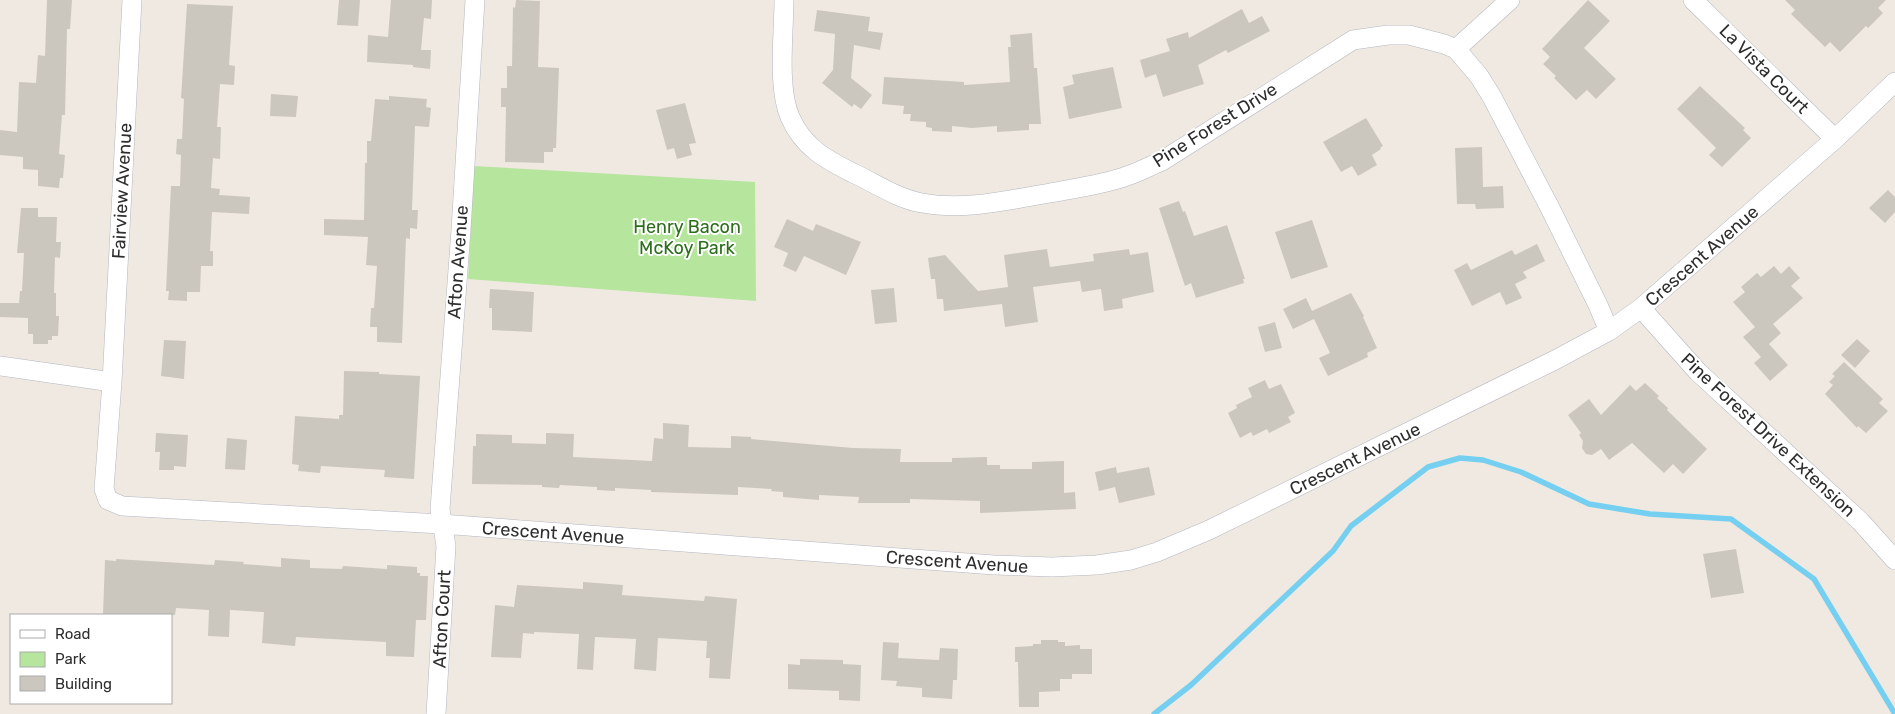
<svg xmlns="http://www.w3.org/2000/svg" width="1895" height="714" font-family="Rubik,sans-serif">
<rect width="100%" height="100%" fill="#efe9e1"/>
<path fill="#b6e59e" d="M474,166L755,182L756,301L468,279Z"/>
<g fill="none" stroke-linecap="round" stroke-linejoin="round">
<path stroke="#75cff0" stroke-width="5.5" d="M1154,714L1191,685L1333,551L1351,526L1428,467L1460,458L1483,460L1521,472L1589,504L1650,514L1731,519L1814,579L1895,714"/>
</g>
<path fill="#cbc7bf" d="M47,0H72L70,29H67L65,115H62L59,154L65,155L63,178H60L59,188L38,186V170L23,169V157L0,155V130L17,132L19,82L36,83L38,55L45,56Z
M339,0H360L358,26L337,25Z
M391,0H432L431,19L424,18L421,50H431L430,69L413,67V65L367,62L368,35L388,37Z
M516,0L540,1L538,67L559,68L556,148H553V152H544V163L505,162L506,107H501V88H507V66H512L513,7L515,8Z
M1588,0L1610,21L1584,48L1616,79L1596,99L1587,90L1576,100L1554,78L1556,76L1543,64L1550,57L1542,49Z
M1785,0H1886L1878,8L1883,13L1868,28L1866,26L1840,52L1830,42L1825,47L1791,14L1795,10Z
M187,4L233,6L229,65L235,66L234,85L220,84L217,127H221L220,159L213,158L211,188L220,189L219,195L250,197L249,214L212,212L210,251H213V266H201L200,292H187V301L168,300L169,291H166L171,186H180L181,155L176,154L177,139H182L184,99L181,98Z
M1242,9L1249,23L1262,16L1270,31L1228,53L1226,50L1198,65L1204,84L1163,97L1156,74L1145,78L1140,60L1170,51L1166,39L1188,32L1189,38Z
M817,10L870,17L868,31L883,33L880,50L854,45L851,78L872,95L861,109L854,104L852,107L822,83L833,70L835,34L814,31Z
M1032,33L1034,68H1037L1041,124H1029V130L997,132V126L972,128L952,126V132L932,131V128L926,127V122L910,121L911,114H903L904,106L882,104L884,77L964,82V85L1010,82L1008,47H1011L1010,35Z
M1113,67L1122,108L1069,119L1063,87L1074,84L1072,75Z
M1700,86L1745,128L1743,130L1751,138L1722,167L1709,155L1716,148L1677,109Z
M271,94L298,96L296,117L270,116Z
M389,96L427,99L426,107L431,108L429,127L415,126L412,210H418L417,229L410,228V239L406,238L402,343L377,342V327H370L371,308H374L377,266L366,265L368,237L324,235V219L364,220L365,163H367V141H371L375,99L389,100Z
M685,103L696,143L689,144L692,155L677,159L674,148L667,150L656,110Z
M1366,118L1383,146L1380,148L1381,149L1372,155L1377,165L1358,176L1352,166L1341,172L1323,142Z
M1482,147L1483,187L1503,186L1504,208L1476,209L1475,204H1457L1455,148Z
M1888,190L1895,197V212L1885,223L1869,208Z
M1179,201L1183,212L1185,211L1194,236L1227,225L1245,279H1243L1244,283L1196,298L1191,283L1185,286L1159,208Z
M21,208H38V217H57L56,242H61L60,258L55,257L54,293H56V316H59L58,336H52V340H48V344H33V334H28V318L0,317V303H19L20,291H22L24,253H17Z
M787,219L813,231L816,224L861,242L846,275L804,256L796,272L783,266L788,253L774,247Z
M1312,220L1328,267L1291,279L1275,232Z
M1537,244L1545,261L1523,272L1527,278L1515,284L1522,298L1506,305L1500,292L1472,306L1454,270L1467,263L1471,270L1512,250L1515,255Z
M1047,249L1050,267L1094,261L1093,254L1129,249L1130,255L1148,252L1154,292L1122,299L1123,308L1104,311L1101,289L1082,292L1080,281L1033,287L1038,322L1005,327L1002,304L944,311L943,299H937L935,279H931L928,258L945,255L978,291L1008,287L1004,255Z
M1774,266L1781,274L1789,266L1800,278L1791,286L1803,298L1773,324L1781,333L1769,344L1788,365L1770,381L1754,363L1761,357L1743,337L1755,327L1733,302L1745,292L1741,287L1757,273L1761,277Z
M894,288L897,322L875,324L871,290Z
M490,289L534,292L532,332L492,330V308H489Z
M1351,293L1364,316L1363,317L1377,348L1367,353L1368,357L1328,376L1319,358L1330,353L1314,319L1293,329L1283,309L1306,298L1312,311Z
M1275,322L1282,348L1265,352L1258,327Z
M1857,339L1870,351L1855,368L1841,355Z
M164,340L186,341L184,379L161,376Z
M1844,362L1883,399L1879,403L1888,411L1866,433L1858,426L1857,428L1825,394L1833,385L1829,382L1835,376L1832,374Z
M344,371L379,372V374L420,376L414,479L384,477L385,470L321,466L320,473L298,471L299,465L292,464L295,416L339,419V415H343Z
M1265,380L1269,389L1281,384L1295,413L1288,417L1291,422L1269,433L1267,429L1253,436L1251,432L1240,438L1228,413L1237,408L1236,405L1252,397L1248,388Z
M1645,383L1659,396L1657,398L1668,408L1667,410L1707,449L1683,474L1673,464L1664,473L1632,443L1609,460L1601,449L1592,455L1586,454L1582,448L1583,441L1579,435L1581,433L1568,415L1589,399L1601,415L1630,385L1636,391Z
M663,423L689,425L688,447L731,448V436L751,437V439L853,448L901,449L900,462H952V458L987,457V465H1000V469H1032V462L1064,461V493L1075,492L1076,509L980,513V501L910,499V503H858L859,497L819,495V500L783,497V492L771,491L772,489L738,487V495L651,492V490L615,488V491L597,490V487L560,485L559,488L542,487V485L472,484L473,446H476V434L512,435V443L546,444V433L574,434L573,457L652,461L654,438L663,439Z
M156,433L188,435L186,467L174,466V470H159L160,452H155Z
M227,438L247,440L245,470L225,469Z
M1116,467L1117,473L1149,467L1155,495L1119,503L1115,487L1099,491L1095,472Z
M1736,549L1744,593L1711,598L1703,554Z
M281,558L310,560V568L342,569L343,566L387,569V565L417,567V573H420V576H428L426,620H416L414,657L386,656V642L296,637L295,646L262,643L264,612L230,610L229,637L208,636L209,610L176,608L175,615L103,614L105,560L116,561V559L214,565L215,560L244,562L243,564L281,567Z
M583,582L623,585L622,595L704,601L705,596L737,599L730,679L709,678L710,658H706L707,641L658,638L656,671L634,669L636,639L595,637L593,670L577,669L579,634L534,632V634L523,633L521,658L491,657L495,605L514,607L517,585L583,589Z
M1041,640H1058V642H1065V646L1080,645V649H1092V674H1072V679H1060V691L1039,692V707H1019L1018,662H1015V647L1033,646V644H1041Z
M883,642L899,643L898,658L939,660L940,648L958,649L957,680H953L952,699L922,697V688L896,686L897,681L881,680Z
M800,659L843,660V664L861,665L860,701L839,700V691L788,689V664L800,665Z"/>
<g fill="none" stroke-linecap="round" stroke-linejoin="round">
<defs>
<path id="street" d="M784,0C784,33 777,87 790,117C803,147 825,159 853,173C875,183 898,199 922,203C965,211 1008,200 1050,193C1076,188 1102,185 1127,176C1139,172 1150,166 1162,161L1353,40L1388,35H1409L1444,44L1456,49L1479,76L1492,97L1550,208L1598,305L1609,331
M1693,0L1835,139
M1456,49L1510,0
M1641,308L1698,372L1860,521L1895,560
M0,366L112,382L104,489L108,500L122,506L441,524L994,565L1052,567L1097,565L1131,560L1157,552L1209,530L1555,360L1609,331L1641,308L1835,139L1895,82
M112,382L132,0
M436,714L446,546L440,509L461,230L475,0"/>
</defs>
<use href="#street" stroke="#b4b7c1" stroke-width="20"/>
<use href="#street" stroke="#fff" stroke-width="19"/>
</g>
<g text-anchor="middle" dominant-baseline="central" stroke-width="4" stroke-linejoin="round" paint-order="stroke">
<g font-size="18" fill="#2e2e2e" stroke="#fff">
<text transform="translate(1764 69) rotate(45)">La Vista Court</text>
<text transform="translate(1215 125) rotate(-32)">Pine Forest Drive</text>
<text transform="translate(122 191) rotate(-87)">Fairview Avenue</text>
<text transform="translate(1702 256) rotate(-41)">Crescent Avenue</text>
<text transform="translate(458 262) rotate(-86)">Afton Avenue</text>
<text transform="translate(1768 435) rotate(43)">Pine Forest Drive Extension</text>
<text transform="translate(1355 459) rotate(-26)">Crescent Avenue</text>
<text transform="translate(553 533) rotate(4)">Crescent Avenue</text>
<text transform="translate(957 562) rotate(4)">Crescent Avenue</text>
<text transform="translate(442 619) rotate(-87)">Afton Court</text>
</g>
<g font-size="18" fill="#2c6e1b" stroke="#fff">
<text x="687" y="227">Henry Bacon<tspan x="687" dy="21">McKoy Park</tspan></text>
</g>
</g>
<rect x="10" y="614" width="162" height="90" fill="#ffffff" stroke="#ababab"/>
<rect x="20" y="630" width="25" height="8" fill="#ffffff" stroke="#ababab"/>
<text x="55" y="639" font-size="15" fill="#2e2e2e">Road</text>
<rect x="20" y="652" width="25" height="15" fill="#b6e59e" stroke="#ababab"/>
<text x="55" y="664" font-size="15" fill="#2e2e2e">Park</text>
<rect x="20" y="676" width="25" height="15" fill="#cbc7bf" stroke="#ababab"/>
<text x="55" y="689" font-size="15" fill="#2e2e2e">Building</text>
</svg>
